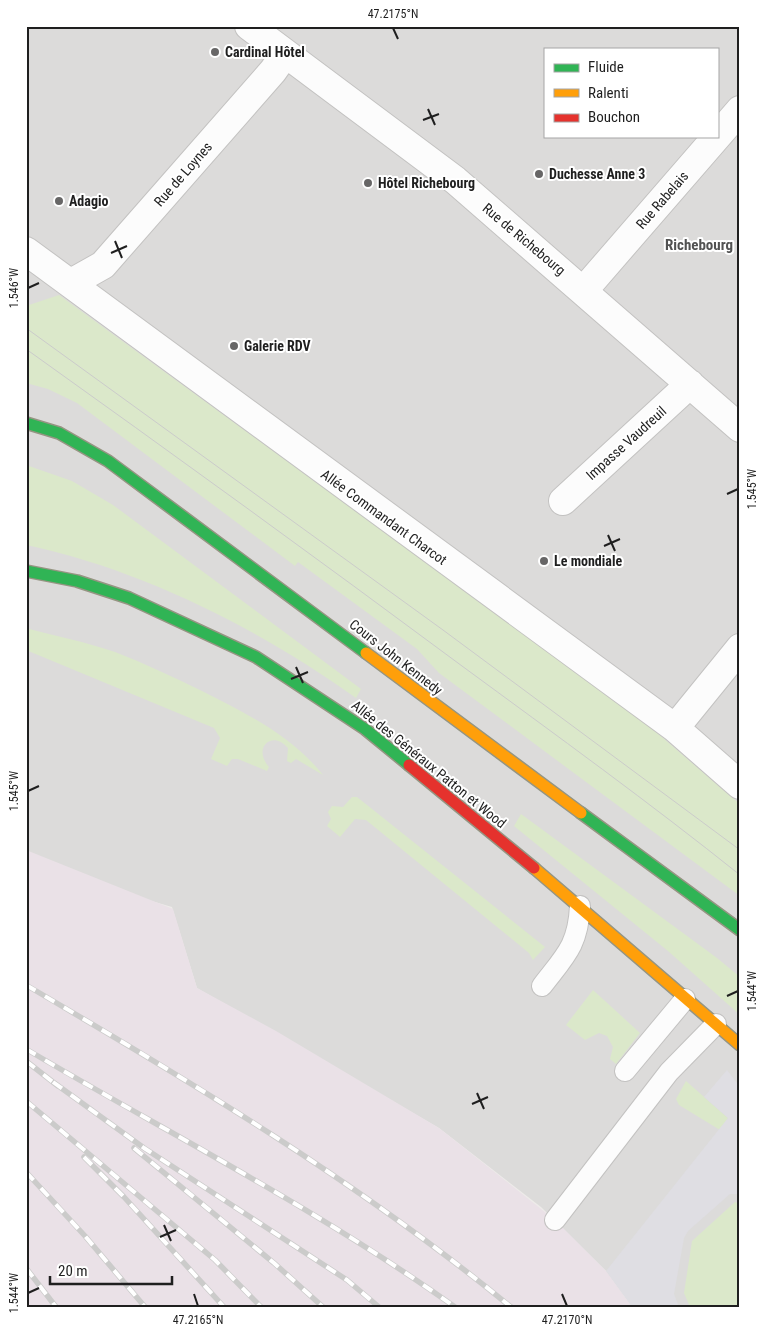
<svg xmlns="http://www.w3.org/2000/svg" width="766" height="1333" font-family="'Roboto Condensed',sans-serif">
<rect width="100%" height="100%" fill="#edebe9"/>
<path fill="#dcdbda" fill-rule="evenodd" d="M26,26H740V1307H633L606,1271L541,1207L439,1128L197,988L172,907L26,864ZM545,49H717V136H545Z"/>
<path fill="#eae1e7" d="M26,850L173,909L197,988L276,1031L439,1128L555,1220L606,1271L632,1307H26Z"/>
<path fill="#dbe8ca" d="M59,295L641,719L735,800L740,804V896L439,673L417,649L298,562L295,566L77,403L48,389L26,383V306Z
M26,465L72,481L113,505L361,689L356,698C259,629 144,570 26,545Z
M26,628C55,636 86,642 115,652C144,663 173,677 202,691C247,714 291,735 323,775L296,759L291,763L287,761L288,748C272,729 252,748 269,767L267,771L238,759H232L227,766L211,759L220,738L214,728L26,650Z
M352,797H357L545,947L533,960L529,953L366,820L355,819L340,837L327,826L331,819L328,812L332,806L343,807Z
M521,814L717,958L740,977V1015L668,951L514,826Z
M593,990L640,1033L616,1064L610,1059L613,1047L607,1036L599,1033L585,1040L566,1025Z
M686,1081L728,1118L720,1130L679,1105L676,1099Z
M735,1202L740,1204V1307H690L684,1293L692,1241Z"/>
<path fill="#dfdee3" d="M727,1070L740,1087V1194H730L688,1231L684,1238L674,1294L679,1307H632L606,1271L728,1118L704,1097Z"/>
<g fill="none" stroke-linecap="round" stroke-linejoin="round">
<defs>
<path id="lane" d="M542,986C565,956 578,946 580,906
M625,1071L685,999
M555,1220L669,1072L716,1024"/>
<path id="street" d="M249,26L455,180L740,428
M26,251L675,728L740,785
M71,283L103,265L273,71L285,54
M584,290L740,110
M563,501L690,384
M675,728L740,648"/>
<path id="fast" d="M26,423L59,433L108,461L366,653
M26,571L77,581L129,598L256,657L365,729L409,765
M581,813L740,930"/>
<path id="slow" d="M366,653L581,813
M534,868L740,1045"/>
<path id="jam" d="M409,765L534,868"/>
</defs>
<use href="#lane" stroke="#c3c2c1" stroke-width="22"/>
<use href="#street" stroke="#c3c2c1" stroke-width="30"/>
<use href="#fast" stroke="#959582" stroke-width="14"/>
<use href="#slow" stroke="#959582" stroke-width="14"/>
<use href="#jam" stroke="#959582" stroke-width="14"/>
<use href="#lane" stroke="#fcfcfc" stroke-width="20"/>
<use href="#street" stroke="#fcfcfc" stroke-width="28"/>
<use href="#fast" stroke="#30b455" stroke-width="11"/>
<use href="#slow" stroke="#ff9f0a" stroke-width="11"/>
<use href="#jam" stroke="#e5322d" stroke-width="11"/>
<path stroke="#cbcbca" stroke-width="1" d="M26,328L443,630L740,850
M26,349C173,454 318,559 462,666C556,735 650,803 740,875"/>
<defs>
<path id="rail" d="M26,985C193,1083 361,1184 511,1307
M26,1049C170,1134 319,1210 455,1307
M26,1061L58,1086
M53,1082L144,1148L347,1280L379,1307
M26,1101L215,1260L261,1307
M134,1148L274,1263L323,1307
M84,1157L124,1197L224,1307
M26,1172L85,1236L145,1307
M26,1268L56,1307"/>
</defs>
<use href="#rail" stroke="#cbcbca" stroke-width="5.5"/>
<use href="#rail" stroke="#fff" stroke-width="4" stroke-dasharray="11" stroke-linecap="butt"/>
</g>
<path fill="none" stroke="#1f1f1f" stroke-width="2" d="M393,28L398,39M428,109L435,125M423,120L439,114M115,241L122,258M111,253L127,246M28,288L39,283M727,494L738,489M608,535L615,551M604,546L620,539M296,667L303,683M291,679L308,672M28,791L39,786M727,996L738,991M477,1093L484,1109M472,1104L488,1097M164,1225L171,1241M160,1237L176,1230M28,1293L39,1288M194,1294L198,1306M562,1294L567,1306"/>
<g fill="#676666" stroke="#fff" stroke-width="2">
<circle cx="215" cy="52" r="5"/>
<circle cx="539" cy="174" r="5"/>
<circle cx="368" cy="183" r="5"/>
<circle cx="59" cy="201" r="5"/>
<circle cx="234" cy="346" r="5"/>
<circle cx="544" cy="561" r="5"/>
</g>
<g text-anchor="middle" dominant-baseline="central" stroke-width="4" stroke-linejoin="round" paint-order="stroke">
<g font-size="14" font-weight="bold" fill="#1f1f1f" stroke="#fff" text-anchor="start">
<text x="225" y="52">Cardinal Hôtel</text>
<text x="549" y="174">Duchesse Anne 3</text>
<text x="378" y="183">Hôtel Richebourg</text>
<text x="69" y="201">Adagio</text>
<text x="244" y="346">Galerie RDV</text>
<text x="554" y="561">Le mondiale</text>
</g>
<g font-size="14" fill="#1f1f1f" stroke="#fff">
<text transform="translate(183 174) rotate(-49)">Rue de Loynes</text>
<text transform="translate(662 200) rotate(-49)">Rue Rabelais</text>
<text transform="translate(524 239) rotate(40)">Rue de Richebourg</text>
<text transform="translate(626 443) rotate(-42)">Impasse Vaudreuil</text>
<text transform="translate(384 517) rotate(36)">Allée Commandant Charcot</text>
<text transform="translate(396 657) rotate(38)">Cours John Kennedy</text>
<text transform="translate(429 764) rotate(39)">Allée des Généraux Patton et Wood</text>
</g>
<g font-size="15" font-weight="bold" fill="#525252" stroke="#fff">
<text x="699" y="245">Richebourg</text>
</g>
</g>
<rect width="766" height="1333" fill="none" stroke="#ffffff" stroke-width="55"/>
<rect x="544" y="48" width="175" height="90" fill="#ffffff" stroke="#a5a5a5"/>
<rect x="554" y="64" width="25" height="8" fill="#30b455" stroke="#a5a5a5"/>
<text x="588" y="72" font-size="15" fill="#1f1f1f">Fluide</text>
<rect x="554" y="89" width="25" height="8" fill="#ff9f0a" stroke="#a5a5a5"/>
<text x="588" y="98" font-size="15" fill="#1f1f1f">Ralenti</text>
<rect x="554" y="114" width="25" height="8" fill="#e5322d" stroke="#a5a5a5"/>
<text x="588" y="122" font-size="15" fill="#1f1f1f">Bouchon</text>
<path d="M50 1276v8h122v-8" fill="none" stroke="#1f1f1f" stroke-width="2.5"/>
<text x="58" y="1276" font-size="15" fill="#1f1f1f" stroke="#ffffff" stroke-width="4" paint-order="stroke">20 m</text>
<rect x="28" y="28" width="710" height="1278" fill="none" stroke="#1f1f1f" stroke-width="2"/>
<g font-size="12" text-anchor="middle" fill="#1f1f1f">
<text x="393" y="18">47.2175°N</text>
<text transform="translate(14 288) rotate(-90)" y="4">1.546°W</text>
<text transform="translate(752 489) rotate(-90)" y="4">1.545°W</text>
<text transform="translate(14 791) rotate(-90)" y="4">1.545°W</text>
<text transform="translate(752 991) rotate(-90)" y="4">1.544°W</text>
<text transform="translate(14 1293) rotate(-90)" y="4">1.544°W</text>
<text x="198" y="1324">47.2165°N</text>
<text x="567" y="1324">47.2170°N</text>
</g>
</svg>
